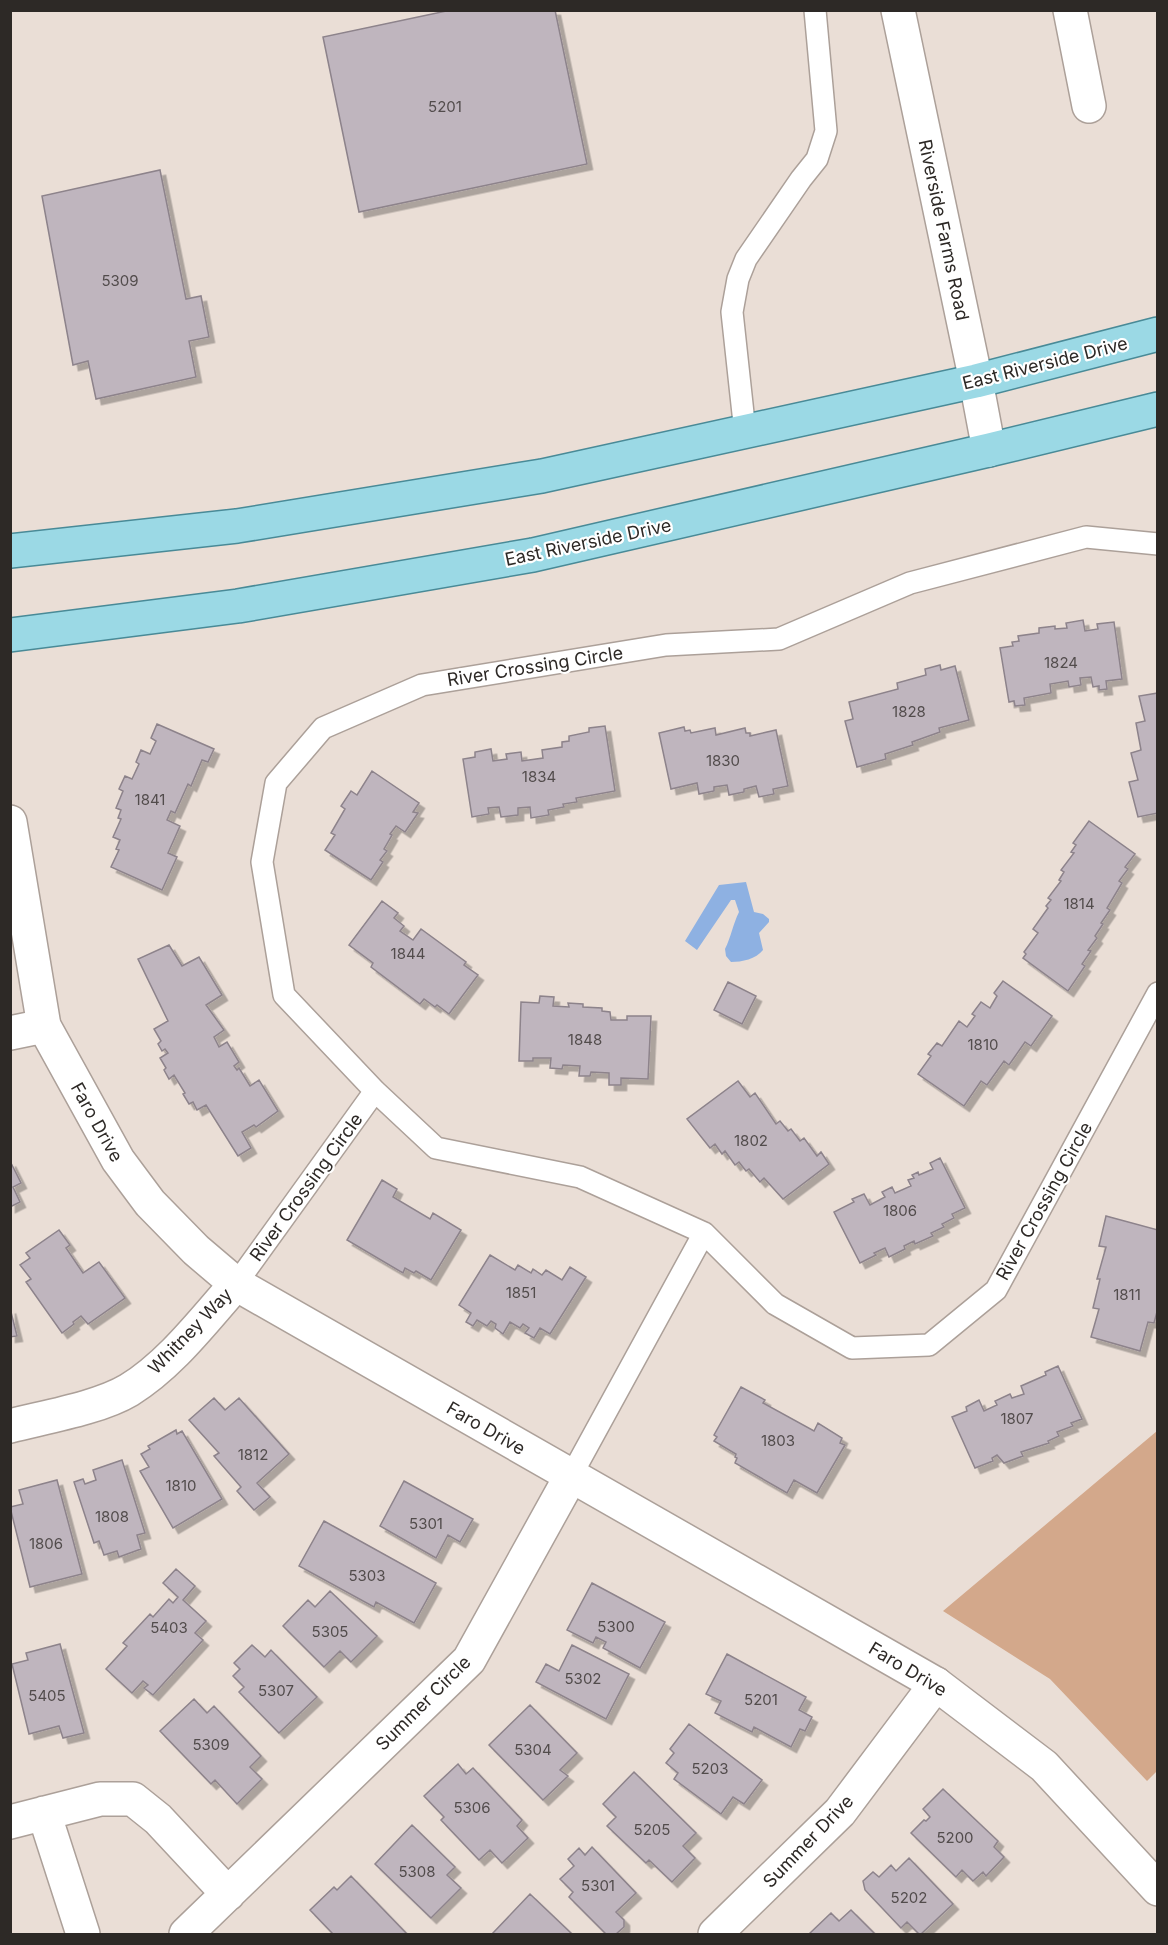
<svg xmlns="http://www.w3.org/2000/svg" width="1168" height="1945" font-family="Inter,sans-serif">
<defs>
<filter id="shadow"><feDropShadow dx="5.5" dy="5.5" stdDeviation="0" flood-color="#0004"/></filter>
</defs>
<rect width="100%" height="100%" fill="#eaded6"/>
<path fill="#d3a88b" d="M1157,1431L1158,1770L1147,1781L1050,1679L943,1611Z"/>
<path fill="#8eb1e2" d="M746,882L754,912L763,914L769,919V922L759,933L763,950C756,959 742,962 731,962L726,956L725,949C731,937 733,924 739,912L735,900H731L697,950L685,941L719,885Z"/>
<path fill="#bfb5be" stroke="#8d838b" stroke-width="1.5" filter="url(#shadow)" d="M451,10H555L587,164L359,212L323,37Z
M160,170L186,299L201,296L209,337L189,341L196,377L96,399L88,361L73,365L42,196Z
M1083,620L1085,631L1098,629L1097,624L1114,622L1122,679L1106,681L1107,689L1099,690V686L1093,687L1091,677L1080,678L1081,685L1069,687L1068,681L1050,684L1051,693L1024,698L1025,705L1015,706L1014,701L1009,702L1000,648L1013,646L1012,642L1019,641L1018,636L1039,633V628L1055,626V629L1067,628L1066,623Z
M940,665L941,670L955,666L969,720L939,728L940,732L912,742L913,745L885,754L886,759L857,767L845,721L853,719L849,702L898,689L897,683L926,675L925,669Z
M1158,693V813L1138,817L1129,782L1138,780L1131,753L1141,750L1136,723L1145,721L1139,696Z
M157,724L214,749L208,762L202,760L191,786L188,784L175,813L171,811L167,820L180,826L168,853L177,857L162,890L111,867L119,850L116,849L120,840L113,837L121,819L118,818L121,810L116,808L123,791L119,789L125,776L132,779L139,764L136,762L141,750L150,754L156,741L151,738Z
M605,726L615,791L576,798L577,802L563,804L564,807L548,810L549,815L531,818L530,807L518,808V815L501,817L499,807L488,808L489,814L472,817L463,759L475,757V752L491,749L493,761L507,759L506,754L521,752L522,761L543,758L542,750L562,747V742L569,741V736L589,732V728Z
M684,727L685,731L690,730L691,733L715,728L716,735L745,728L746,733H750V736L776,730L788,786L773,789L774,794L759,797L756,786L744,789V792L729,795L727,785L714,787V791L699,794L697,783L671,789L659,733Z
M372,771L419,803L413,812L418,813L405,832L396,826L390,834L392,835L384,849L387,851L380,860L383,862L371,880L325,850L335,835L331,833L345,809L341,806L351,791L357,795Z
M1089,821L1135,854L1125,867L1128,869L1119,881L1122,883L1107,908L1110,910L1101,923L1103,924L1095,936L1097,938L1088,950L1091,951L1082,964L1085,966L1068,991L1023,958L1026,954L1024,952L1038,933L1033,929L1048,908L1046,906L1051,900L1048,898L1061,881L1059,880L1064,872L1061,870L1074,853L1071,852L1076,845L1073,843Z
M382,901L398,913L394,918L404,926L400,931L413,940L421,929L466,962L464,965L478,975L449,1014L437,1005L435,1007L424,999L420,1004L371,967L373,963L349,945Z
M169,945L182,966L199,957L222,995L206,1005L224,1030L214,1037L219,1047L227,1042L239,1062L234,1066L237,1070L239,1068L250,1086L259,1080L278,1111L256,1127L254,1125L242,1132L251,1148L238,1156L206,1105L197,1110L193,1102L189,1104L183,1094L185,1093L174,1075L169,1079L164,1070L166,1068L160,1058L168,1053L165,1049L162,1051L158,1044L161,1041L154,1029L168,1021L138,959Z
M1003,981L1052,1016L1031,1046L1025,1042L1009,1065L1004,1061L987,1085L981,1081L964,1106L918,1074L931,1056L928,1054L937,1043L942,1046L959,1021L967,1027L975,1016L972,1014L981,1002L990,1008L997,996L994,993Z
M728,982L756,996L742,1024L714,1010Z
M540,996L554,997L553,1006L569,1007L568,1003L583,1004V1007L602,1008V1011L610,1012L611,1020H627V1016H651L648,1079L621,1078V1085H609V1073L591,1072L590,1076H579L580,1066L563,1065L562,1069L550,1068L551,1058H533V1061H519L521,1002L539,1003Z
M738,1081L750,1097L755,1093L776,1124L780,1121L788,1131L791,1129L800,1141L804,1138L817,1156L821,1152L829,1164L783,1199L764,1178L760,1182L749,1169L746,1171L739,1162L735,1165L725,1151L722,1154L715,1144L710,1148L687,1119Z
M940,1158L965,1208L952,1214L954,1218L942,1224L944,1227L931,1233L933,1236L915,1244L914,1241L904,1246L905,1249L889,1257L885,1248L874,1253L876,1255L860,1263L834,1212L854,1202L852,1199L864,1194L870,1205L885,1197L882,1192L892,1187L895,1193L911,1186L908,1180L914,1178L912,1175L918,1172L919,1175L933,1169L930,1163Z
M10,1161L21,1183L13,1187L20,1202L10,1207Z
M382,1180L397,1189L393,1197L430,1219L433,1213L461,1230L431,1280L416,1271L414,1273L405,1268L403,1273L347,1240Z
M1106,1216L1158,1230V1308L1154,1323L1148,1322L1140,1351L1091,1337L1099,1309L1093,1308L1100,1279H1097L1106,1247L1099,1246Z
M59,1230L70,1245L66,1248L83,1273L99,1262L125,1298L88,1324L81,1316L73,1322L74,1324L62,1333L26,1282L31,1279L20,1265L30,1258L26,1253Z
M490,1255L515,1270L518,1265L531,1273L533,1269L542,1275L546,1270L562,1280L570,1267L586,1277L550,1334L540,1328L534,1338L525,1333L529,1328L523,1324L520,1328L510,1322L503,1334L495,1328L496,1324L491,1321L487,1326L477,1320L473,1326L466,1322L471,1313L459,1305Z
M10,1308L17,1336L10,1337Z
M1058,1366L1082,1419L1071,1423L1073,1426L1057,1432L1059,1436L1048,1441L1049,1443L1021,1452L1023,1456L1004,1463L997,1455L992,1458L993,1461L975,1468L952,1417L967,1411L966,1407L979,1400L984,1411L997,1405L995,1401L1010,1394L1012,1398L1024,1394L1021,1386L1046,1375L1045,1372Z
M741,1387L765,1400L763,1403L814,1431L818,1423L842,1438L840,1443L845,1445L817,1493L794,1480L787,1493L735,1463L737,1458L735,1457L736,1454L714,1441L717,1437L714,1435Z
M214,1398L225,1410L239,1398L289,1454L257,1483L270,1497L254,1510L237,1491L241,1487L214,1456L219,1453L189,1420Z
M176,1430L177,1434L182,1431L222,1499L173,1528L140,1471L149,1467L141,1454L150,1449L148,1446Z
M122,1460L145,1533L137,1535L141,1549L119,1557L117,1551L104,1555L99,1541L94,1543L74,1482L83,1479L85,1484L96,1480L93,1470Z
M57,1480L82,1574L30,1587L10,1507L23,1504L19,1490Z
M404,1481L473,1519L460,1542L448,1535L436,1558L380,1526Z
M324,1521L436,1583L414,1623L376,1602L374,1607L299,1566Z
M176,1569L195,1586L183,1600L206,1621L195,1633L203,1640L153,1695L144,1688L148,1685L143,1681L132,1693L106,1669L127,1646L123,1643L150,1614L153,1617L169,1599L173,1603L178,1597L163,1583Z
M592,1583L665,1622L640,1668L603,1648L606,1642L596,1637L593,1643L567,1630Z
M330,1591L377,1636L351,1662L340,1651L324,1667L283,1626L308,1600L315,1607Z
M60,1644L84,1733L63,1738L59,1726L29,1734L12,1664L28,1660L26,1653Z
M252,1645L265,1657L271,1650L317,1697L279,1733L239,1692L244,1687L233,1676L240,1669L234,1663Z
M572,1645L629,1674L606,1719L536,1682L546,1664L559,1671Z
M727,1654L806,1697L799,1710L812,1717L805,1731L800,1729L791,1747L754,1727L752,1732L715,1713L721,1701L706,1694Z
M194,1699L207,1713L214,1706L261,1756L250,1767L262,1779L237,1804L215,1780L211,1784L160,1731Z
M530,1705L577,1753L560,1770L568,1776L543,1800L489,1745Z
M689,1724L762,1780L744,1804L733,1797L721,1814L674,1779L678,1773L666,1763L674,1753L670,1749Z
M458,1764L466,1774L473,1768L522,1820L517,1826L528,1838L502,1863L490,1850L479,1860L441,1820L444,1817L424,1796Z
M634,1772L696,1833L683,1846L695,1858L672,1882L649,1860L646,1863L607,1826L616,1817L603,1804Z
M943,1789L998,1841L994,1847L1004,1857L986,1876L983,1872L973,1881L962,1870L956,1877L911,1833L924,1820L926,1821L930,1817L923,1809Z
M412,1825L455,1867L447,1875L461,1888L431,1918L375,1864Z
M592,1847L636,1893L616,1912L624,1920V1927L616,1934H606L569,1897L573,1892L560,1879L574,1866L568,1859L579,1848L585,1855Z
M909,1858L953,1904L921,1934H919L907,1922L901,1928L865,1890L863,1881L873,1872L879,1877L891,1865L896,1871Z
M351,1876L407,1934H333L310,1910L334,1887L337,1890Z
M530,1894L572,1934H492Z
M851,1910L875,1934H809L831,1913L839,1921Z"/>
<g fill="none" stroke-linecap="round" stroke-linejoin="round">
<defs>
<path id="service" d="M745,432L732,312L738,279L746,259L801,179L817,159L826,131L815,10
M1158,544L1086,537L910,583L779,639L666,645L422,685L323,728L276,783L262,862L284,995L375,1091L436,1148L580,1177L704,1233L775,1304L852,1348L929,1345L996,1290L1158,993
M236,1284L375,1091
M571,1476L704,1233"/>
<path id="minor" d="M898,10L976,381L989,450
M1070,10L1089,106
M10,1033L44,1026
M10,1426C45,1417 99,1408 129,1390C171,1364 203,1321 236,1284
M44,1813L83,1934
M10,1822L100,1799H133L158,1819L228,1894
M186,1934L469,1660L571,1476
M715,1934L840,1812L936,1684"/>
<path id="tertiary" d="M10,822L44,1026L118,1160L150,1203L196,1250L236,1284L936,1684L1044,1766L1158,1889"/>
<path id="primary" d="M10,551L237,526L542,476L976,381L1158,334
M10,635L238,606L533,555L989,450L1158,409"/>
</defs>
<use href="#service" stroke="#aca099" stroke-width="24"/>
<use href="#minor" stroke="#aca099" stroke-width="36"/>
<use href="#tertiary" stroke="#aca099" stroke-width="36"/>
<use href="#primary" stroke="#498a97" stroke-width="36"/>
<use href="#service" stroke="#fff" stroke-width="21"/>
<use href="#minor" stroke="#fff" stroke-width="33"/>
<use href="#tertiary" stroke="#fff" stroke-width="33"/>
<use href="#primary" stroke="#9bd9e5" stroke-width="33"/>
</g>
<g text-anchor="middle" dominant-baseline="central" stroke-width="4.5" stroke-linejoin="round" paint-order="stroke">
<g font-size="15" fill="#524c4c">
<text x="445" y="106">5201</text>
<text x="120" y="280">5309</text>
<text x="1061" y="662">1824</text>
<text x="909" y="711">1828</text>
<text x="723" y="760">1830</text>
<text x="539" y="776">1834</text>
<text x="150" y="799">1841</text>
<text x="1079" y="903">1814</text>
<text x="408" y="953">1844</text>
<text x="585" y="1039">1848</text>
<text x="983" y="1044">1810</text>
<text x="751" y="1140">1802</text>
<text x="900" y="1210">1806</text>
<text x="521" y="1292">1851</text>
<text x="1127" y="1294">1811</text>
<text x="1017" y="1418">1807</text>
<text x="778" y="1440">1803</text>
<text x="253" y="1454">1812</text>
<text x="181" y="1485">1810</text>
<text x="112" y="1516">1808</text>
<text x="426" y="1523">5301</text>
<text x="46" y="1543">1806</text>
<text x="367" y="1575">5303</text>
<text x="616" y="1626">5300</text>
<text x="169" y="1627">5403</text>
<text x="330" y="1631">5305</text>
<text x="583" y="1678">5302</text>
<text x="276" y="1690">5307</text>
<text x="47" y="1695">5405</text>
<text x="761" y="1699">5201</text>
<text x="211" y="1744">5309</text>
<text x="533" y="1749">5304</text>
<text x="710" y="1768">5203</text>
<text x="472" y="1807">5306</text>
<text x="652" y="1829">5205</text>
<text x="955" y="1837">5200</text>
<text x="417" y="1871">5308</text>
<text x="598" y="1885">5301</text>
<text x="909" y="1897">5202</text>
</g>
<g font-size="18" fill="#2d2926" stroke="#fff">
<text transform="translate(944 230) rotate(78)">Riverside Farms Road</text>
<text transform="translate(1045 363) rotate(-14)">East Riverside Drive</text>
<text transform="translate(588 542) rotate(-12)">East Riverside Drive</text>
<text transform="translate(535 666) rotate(-9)">River Crossing Circle</text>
<text transform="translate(97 1122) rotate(61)">Faro Drive</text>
<text transform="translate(306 1187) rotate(-54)">River Crossing Circle</text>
<text transform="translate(1044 1201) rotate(-61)">River Crossing Circle</text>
<text transform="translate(190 1331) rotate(-46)">Whitney Way</text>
<text transform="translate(486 1428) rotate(30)">Faro Drive</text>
<text transform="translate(908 1669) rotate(31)">Faro Drive</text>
<text transform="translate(423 1703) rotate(-45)">Summer Circle</text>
<text transform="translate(808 1841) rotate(-46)">Summer Drive</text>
</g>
</g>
<rect width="1168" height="1945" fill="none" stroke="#2d2926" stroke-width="24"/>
</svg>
